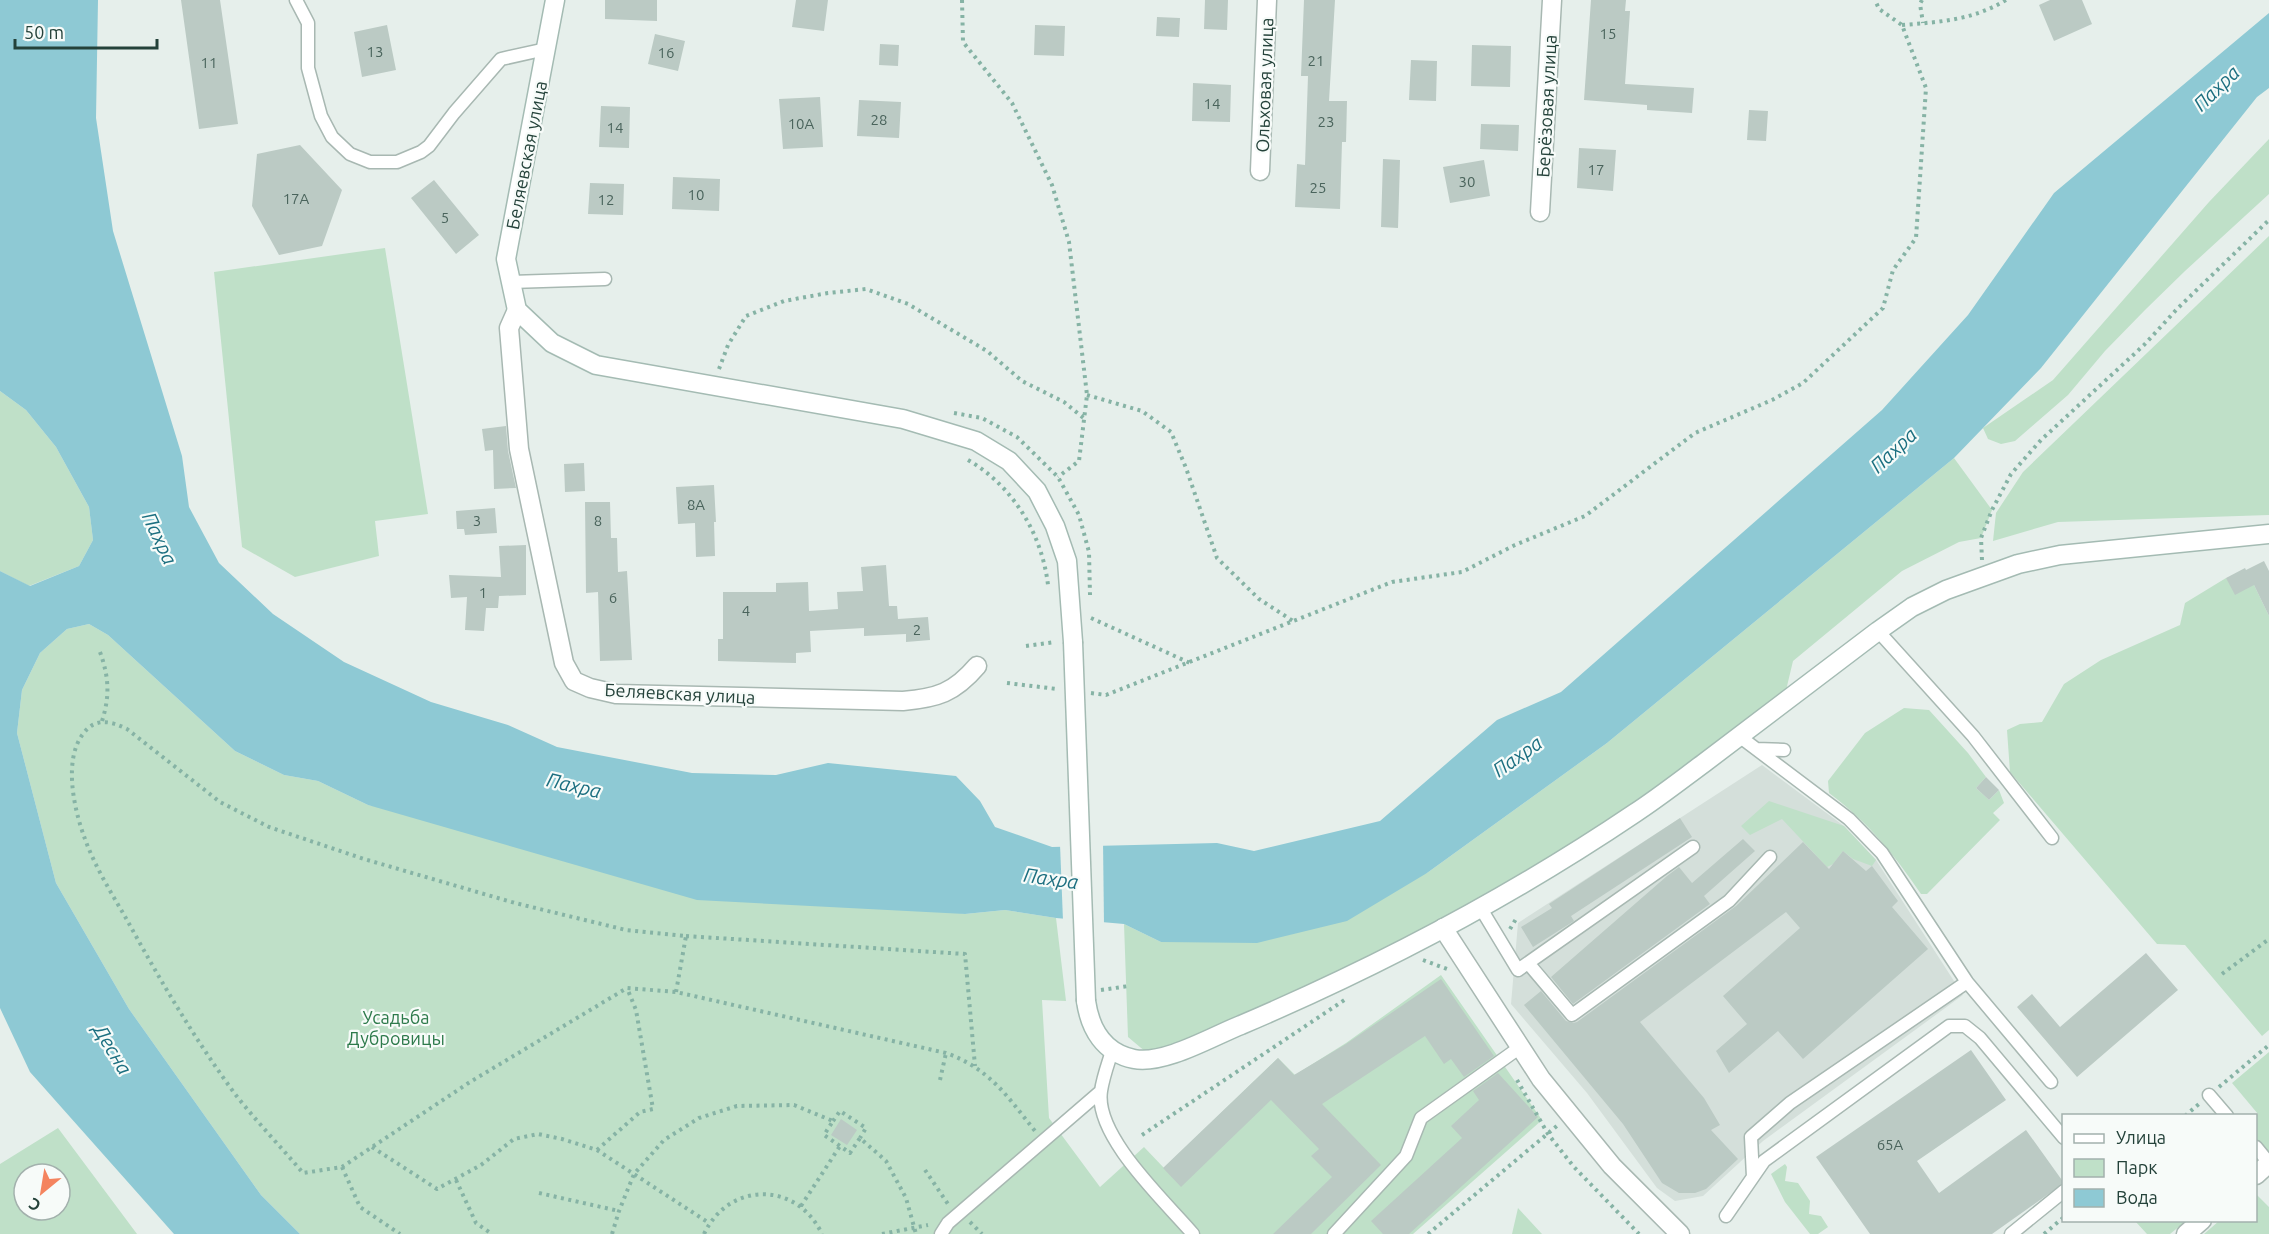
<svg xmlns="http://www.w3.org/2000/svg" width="2269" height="1234" font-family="Ubuntu,sans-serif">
<rect width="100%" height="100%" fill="#e6efeb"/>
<path fill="#d4dfda" d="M1762,765L1844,826L1876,860L1963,995L1763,1141L1703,1196L1675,1201L1657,1188L1587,1093L1511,1004L1518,923Z"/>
<path fill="#bfe0c8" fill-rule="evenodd" d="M2269,139V194L2185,271L2145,310L2105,351L2068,395L2015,441L2001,444L1988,439L1983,428L2053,380L2209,202Z
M2269,236V515L2058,522L1993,541L1996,513L2023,472Z
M385,248L428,514L375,521L379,556L295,577L242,547L214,272Z
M0,391L26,410L56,447L89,507L93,540L79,566L29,586L0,571Z
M1954,458L1992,510L1981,538L1959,542L1902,571L1793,661L1783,703L1491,901L1153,1058L1128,1037L1124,924L1161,942L1427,873L1607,743Z
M2226,578L2254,585L2269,616V1030L2262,1036L2185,945L2157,944L2010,772L2007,730L2020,724L2042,722L2064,684L2101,660L2180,625L2185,603Z
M89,624L108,635L235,751L284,775L318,781L368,805L965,914L1005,910L1056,918L1066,1001L1042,1000L1049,1118L1100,1187L1144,1147L1164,1168L1278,1058L1295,1075L1346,1043L1441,975L1542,1120L1413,1234H300L261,1195L129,1009L56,883L17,733L22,690L40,653L67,629Z
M1904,708L1929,710L1968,753L1986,777L1976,788L1989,800L1999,790L2004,803L1993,813L2000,820L1927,894H1921C1892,852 1870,824 1829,793L1828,781L1865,733Z
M1769,801L1844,826L1876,860L1872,866L1853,859L1843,851L1833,864L1827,867L1782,819L1750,835L1741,826Z
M2269,1052V1155L2256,1147V1116L2258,1114L2232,1083Z
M58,1128L137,1234H0V1164ZM24,1174H60V1210H24Z
M1785,1164L1787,1167L1785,1181L1798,1183L1810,1201L1809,1214L1821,1216L1828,1227L1818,1234H1810L1785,1202L1771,1174Z
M2256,1194L2269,1207V1234H2204L2219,1221L2256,1220Z
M1518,1208L1542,1234H1512Z
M2135,1221H2186L2170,1234H2147Z"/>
<path fill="#8ec9d4" d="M0,0H98L96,118L113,231L182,456L189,507L219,563L273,614L344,662L431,702L508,725L557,747L692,773L776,775L828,763L956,776L980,801L995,827L1052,847L1217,843L1254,851L1380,821L1497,720L1561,692L1882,410L1968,315L2054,193L2269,13V88L2257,97L2041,368L1954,458L1607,743L1427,873L1347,921L1257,943L1161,942L1124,924L1056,918L1005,910L965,914L697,900L368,805L318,781L284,775L235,751L108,635L89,624L67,629L40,653L22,690L17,733L56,883L129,1009L261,1195L300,1234H174L30,1072L0,1008V571L30,586L79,566L93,540L89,507L56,447L26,410L0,391Z"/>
<path fill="#e6efeb" d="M1103,842L1104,925L1063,921L1060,844Z"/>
<path fill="#bbcac4" d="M181,0H220L238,124L199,129Z
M605,0H657V21L605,19Z
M796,0H828L824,31L792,27Z
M1205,0H1228L1227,30L1204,29Z
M1304,0H1335L1329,101H1347L1346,142H1342L1340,209L1295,207L1297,164L1305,165L1308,76H1301Z
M1591,0H1626L1625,11H1630L1625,84L1694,88L1692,113L1647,110V105L1584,100Z
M2050,0H2082L2092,24L2054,41L2039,5Z
M1157,17L1180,18L1179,37L1156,36Z
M387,25L396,70L362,77L354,32Z
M1035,25L1065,26L1064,56L1034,55Z
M655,34L685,41L678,71L648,64Z
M880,44L899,45L898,66L879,65Z
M1472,45L1511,46L1510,87L1471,86Z
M1411,60L1437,61L1436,101L1409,100Z
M1193,83L1231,85L1230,122L1192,121Z
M820,97L823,147L783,149L779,99Z
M859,100L901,102L899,138L857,136Z
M601,106L630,107L629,148L599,147Z
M1749,110L1768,111L1766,141L1747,140Z
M1481,124L1519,125L1518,151L1480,149Z
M300,145L342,190L322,246L279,255L252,206L257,154Z
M1579,148L1616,150L1613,191L1577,188Z
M1383,159L1400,160L1398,228L1381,227Z
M1484,160L1490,196L1450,203L1443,167Z
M673,177L720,179L719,211L672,209Z
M434,180L479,235L456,254L411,198Z
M590,183L624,184L623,215L588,214Z
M506,426L508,451L516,488L494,489L493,450L485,451L482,429Z
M584,463L585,491L565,492L564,464Z
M714,485L716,522H714L715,556L696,557L695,523L678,524L676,487Z
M585,502H610L611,538H617L618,572L627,571L632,660L600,661L598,592L586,593Z
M495,508L497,533L465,535L464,529H457L456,511Z
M526,545V595L499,596L498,608H486L484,631L465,630L467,597L451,598L449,575L501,577L499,546Z
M2264,561L2269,571V616L2254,585L2235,595L2226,578L2245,568L2246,570Z
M886,565L889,606H897L898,619L928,617L930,640L906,642V634L864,636V628L810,631L811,652L796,653V663L718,661V639H723V592H776V583L808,582L809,611L838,609L837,592L863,591L861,567Z
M1986,777L1999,790L1989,800L1976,788Z
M1680,818L1692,837L1571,916L1574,921L1533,947L1521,927L1552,908L1549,904Z
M1743,839L1755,851L1704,896L1710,904L1573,1004L1551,977L1667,876L1679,867L1692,883Z
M1803,842L1829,869L1843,851L1866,871L1872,866L1898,901L1892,907L1928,949L1803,1059L1778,1031L1729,1073L1716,1051L1747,1024L1723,996L1800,928L1786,912L1640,1022L1704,1098L1720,1125L1711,1130L1738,1159L1706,1189L1695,1193H1679L1662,1183L1623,1124L1524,1005L1541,991L1566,1021L1573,1023L1577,1022L1736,906Z
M2146,953L2178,990L2077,1077L2017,1007L2032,994L2060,1027Z
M1441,979L1494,1056L1464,1077L1451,1059L1444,1064L1425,1036L1322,1104L1381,1165L1311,1234H1273L1332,1177L1311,1156L1319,1149L1271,1100L1181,1187L1163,1168L1278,1058L1294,1075L1346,1044Z
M1971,1050L2006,1100L1917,1161L1939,1193L2026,1130L2064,1183L1992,1234H1870L1816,1157Z
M1498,1073L1538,1117L1409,1234H1383L1371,1221L1462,1138L1451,1126L1479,1100L1473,1091Z
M841,1119L857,1130L847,1145L831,1135Z"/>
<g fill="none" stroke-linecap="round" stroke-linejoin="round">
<defs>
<path id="lane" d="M296,0L308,23V68L321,116L332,137L350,154L370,162H397L421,152L429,146L454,113L501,59L546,49
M511,282L605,279
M1878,631L1973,736L2052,838
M1739,736L1849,819L1882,853L1967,982L2051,1082
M1756,749L1784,750
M1480,907L1518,970L1693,847
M1528,963L1572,1015L1729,901L1770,857
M1112,1051C1108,1064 1103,1077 1101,1091C1094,1136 1165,1201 1193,1234
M2209,1095L2227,1116
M2256,1147L2269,1163
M1753,1177L1751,1137L1790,1103L1967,982
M1726,1216L1764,1161L1949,1026H1965L1980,1038L2064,1138
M941,1234L948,1223L1100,1092
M1334,1234L1406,1156L1421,1118L1519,1048
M2011,1234L2064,1191"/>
<path id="street" d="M1260,171L1267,0
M1540,212L1552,0
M517,310L509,328L519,449L564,663L574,681L590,688L616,694L903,701C937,698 954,693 977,666
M1443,928L1541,1079L1612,1166L1680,1234
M2256,1175L2269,1163
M2186,1234L2202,1220"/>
<path id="secondary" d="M555,0L506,259L517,310L552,343L596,365L903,419L976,441L1009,461L1037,491L1055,526L1067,561L1073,642
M1086,1001C1090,1029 1104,1053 1134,1059C1164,1065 1213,1036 1241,1025C1377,967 1512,896 1635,813C1658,798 1681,780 1704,763C1762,719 1820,675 1878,631L1912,607L1946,590L2018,564L2060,555L2269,534"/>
</defs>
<use href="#lane" stroke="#a8b8b2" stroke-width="15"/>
<use href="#street" stroke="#a8b8b2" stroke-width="21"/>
<use href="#secondary" stroke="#a4bbb3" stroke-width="21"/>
<path stroke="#86b3a5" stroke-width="4" stroke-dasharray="3 4.5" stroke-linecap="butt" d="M962,0L963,42L1012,103L1052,185L1069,242L1087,395L1079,461L1058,477
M1922,0L1920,4L1923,23
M1902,25C1940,22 1973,20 2006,0
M719,369L728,345L746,316L784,301L828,293L866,289L908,304L987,351L1022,381L1064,402L1086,420
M1087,395L1142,411L1171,432L1186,468L1217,558L1259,599L1293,621
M954,413L982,418L1017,437L1058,477L1079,515L1089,552L1090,595
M968,460C1013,486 1042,534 1048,585
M1982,560L1981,538L1992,510L2011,474L2041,440L2144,345L2178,308L2269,220
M1091,618L1190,663
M1026,646L1055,642
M100,652C109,677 110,696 102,721
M1007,683L1057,689
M1091,693L1106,695L1392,582L1462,572L1515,545L1585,516L1695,433L1772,400L1803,383L1883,308L1893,270L1916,238L1926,88L1902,25L1879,9L1875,0
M1510,929L1516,919
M686,936L965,954L975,1066
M1423,960L1447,969
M2222,974L2269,939
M1101,990L1129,986
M676,992L686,936L626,930L515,903L364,859L269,827L220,802L127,729C111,721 95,717 83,734C63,760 74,810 85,839C95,867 112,894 127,920C160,980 194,1038 235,1094C256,1121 281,1147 303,1173L342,1167L470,1082L627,988L676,992L946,1053C990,1069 1007,1096 1035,1131
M940,1080L946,1053
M1517,1080L1548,1134L1574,1167L1639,1234
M2219,1087L2269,1045
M2185,1116L2200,1103
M833,1121L840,1111L866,1128L860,1138
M1142,1135L1346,999
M372,1147L437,1189L481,1165L514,1139L538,1134L562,1139L597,1150L709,1223
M597,1150L640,1112L653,1109L636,1010L627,988
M342,1167L360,1207L400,1234
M925,1170L948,1204
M456,1180L476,1223L492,1234
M539,1193L619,1211
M801,1206L840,1146
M970,1222L982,1234
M612,1234L619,1211L634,1174L664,1140L699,1118L737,1106L794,1105L833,1121L824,1135L850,1153L860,1138L886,1161L906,1198L916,1234
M704,1234C729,1181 797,1181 822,1234
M882,1234L928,1225
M1428,1234L1558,1125
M2044,1234L2064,1217"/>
<use href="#lane" stroke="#fff" stroke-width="12"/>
<use href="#street" stroke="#fff" stroke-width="18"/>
<use href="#secondary" stroke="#fff" stroke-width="18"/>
<defs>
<path id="secondary-bridge" d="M1073,642L1086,1001"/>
</defs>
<use href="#secondary-bridge" stroke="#a4bbb3" stroke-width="21" stroke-linecap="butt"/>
<use href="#secondary-bridge" stroke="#fff" stroke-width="18"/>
</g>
<g text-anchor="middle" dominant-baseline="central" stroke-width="4.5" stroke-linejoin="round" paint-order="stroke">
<g font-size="15" fill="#4a645c">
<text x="1608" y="33">15</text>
<text x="375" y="51">13</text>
<text x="666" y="52">16</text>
<text x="1316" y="60">21</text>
<text x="209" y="62">11</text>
<text x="1212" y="103">14</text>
<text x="879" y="119">28</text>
<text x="1326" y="121">23</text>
<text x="801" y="123">10А</text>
<text x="615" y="127">14</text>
<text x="1596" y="169">17</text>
<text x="1467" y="181">30</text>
<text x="1318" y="187">25</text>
<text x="696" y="194">10</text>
<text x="296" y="198">17А</text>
<text x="606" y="199">12</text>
<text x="445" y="217">5</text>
<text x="696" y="504">8А</text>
<text x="477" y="520">3</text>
<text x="598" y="520">8</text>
<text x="483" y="592">1</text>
<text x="613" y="597">6</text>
<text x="746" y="610">4</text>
<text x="917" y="629">2</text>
<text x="1890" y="1144">65А</text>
</g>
<g font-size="18" fill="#24423a" stroke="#f7fbf9">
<text transform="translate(1264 85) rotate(-88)">Ольховая улица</text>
<text transform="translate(1546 106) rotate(-87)">Берёзовая улица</text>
<text transform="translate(526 155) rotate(-79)">Беляевская улица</text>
<text transform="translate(680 693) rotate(3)">Беляевская улица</text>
</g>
<g font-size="18" fill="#2d7a4b" stroke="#f7fbf9">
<text x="396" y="1017">Усадьба<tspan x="396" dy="21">Дубровицы</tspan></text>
</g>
<g font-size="20" font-style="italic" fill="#1c6f80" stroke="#f7fbf9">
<text transform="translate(2216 88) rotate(-44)">Пахра</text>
<text transform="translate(1893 450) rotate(-43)">Пахра</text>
<text transform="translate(160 538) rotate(65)">Пахра</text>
<text transform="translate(1517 756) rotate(-35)">Пахра</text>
<text transform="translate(574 785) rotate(13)">Пахра</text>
<text transform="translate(1051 878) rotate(8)">Пахра</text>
<text transform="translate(113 1049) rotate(59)">Десна</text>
</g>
</g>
<rect x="2062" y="1114" width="195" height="108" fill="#f7fbf9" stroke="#a3b1ad" stroke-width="1.5"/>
<rect x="2074" y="1134" width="30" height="9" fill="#ffffff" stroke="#a3b1ad" stroke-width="1.5"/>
<text x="2116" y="1144" font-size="18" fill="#24423a">Улица</text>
<rect x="2074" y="1159" width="30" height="18" fill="#bfe0c8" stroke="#a3b1ad" stroke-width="1.5"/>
<text x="2116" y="1174" font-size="18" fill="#24423a">Парк</text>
<rect x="2074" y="1189" width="30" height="18" fill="#8ec9d4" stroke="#a3b1ad" stroke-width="1.5"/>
<text x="2116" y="1204" font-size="18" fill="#24423a">Вода</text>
<g transform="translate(42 1192) rotate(210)"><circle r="28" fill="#f7fbf9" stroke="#a3b1ad" stroke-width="1.5"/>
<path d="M0-4.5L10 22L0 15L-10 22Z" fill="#f4845f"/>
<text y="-9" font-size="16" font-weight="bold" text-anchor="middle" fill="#24423a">С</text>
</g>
<path d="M15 39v9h142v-9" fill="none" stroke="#24423a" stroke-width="3"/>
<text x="24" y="39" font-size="18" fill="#24423a" stroke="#f7fbf9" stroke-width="4.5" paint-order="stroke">50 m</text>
</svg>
